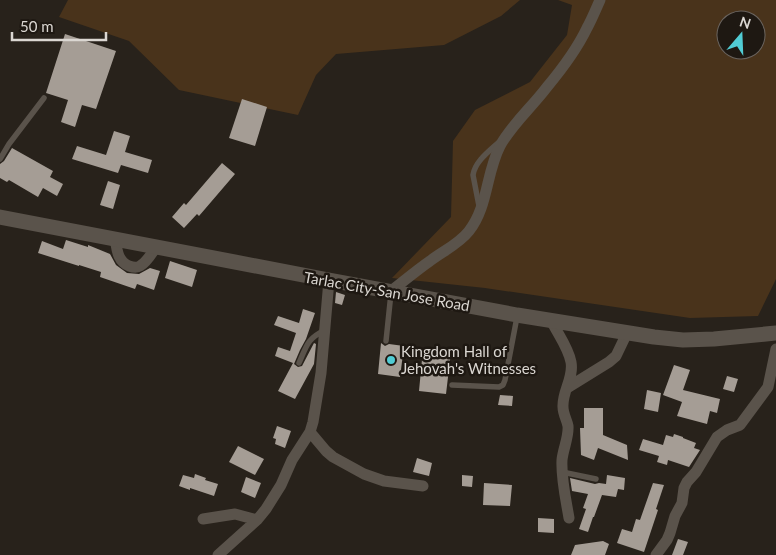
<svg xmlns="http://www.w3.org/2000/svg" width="776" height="555" font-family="Lato,sans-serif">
<rect width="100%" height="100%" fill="#28221b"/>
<path fill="#49331b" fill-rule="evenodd" d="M68,0H520L501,16L444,45L336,54L316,75L298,115L179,90L129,41L59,17Z
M558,0H776V279L758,316L690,318L485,288L392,278L451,217L453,141L475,110L530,82L567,35L572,5ZM726,20H756V50H726Z"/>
<path fill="#a59d95" d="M65,34L116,51L96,109L82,105L75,127L61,122L68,100L46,93Z
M242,99L267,107L255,146L229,138Z
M114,131L130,136L125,152L152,160L148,173L121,165L118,173L72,159L77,146L106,155Z
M12,148L53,171L50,177L63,184L57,196L43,188L38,197L9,180L7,182L0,178V164L4,161Z
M222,163L235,174L199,216L197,214L184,228L172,217L184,203L186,205Z
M108,181L120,185L113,209L100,205Z
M66,240L88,247V245L110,254L116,265L127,273L139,274L150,268L160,271L154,290L137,284L135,289L100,277L101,272L79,265V266L38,253L42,241L63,249Z
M170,261L197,270L192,287L165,278Z
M336,292L345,295L342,305L335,303Z
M303,309L315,313L306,339L300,350L294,364L298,367L302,366L314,343L316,344L314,364L295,399L278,391L293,363L275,356L278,347L290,351L296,333L274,325L278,316L299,323Z
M381,343L385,346L389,344L404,346L400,377L378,374Z
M423,349L451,352L446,394L419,391Z
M674,365L690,370L683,390L720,399L717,413L710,411L707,424L677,416L682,402L663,395Z
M727,376L738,379L734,392L723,389Z
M647,390L661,393L658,412L644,409Z
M500,395L513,396L512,406L498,405Z
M584,408H603V435L627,445L628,460L598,448L594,460L581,455L580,428H584Z
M277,426L291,431L285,448L275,444L276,439L273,438Z
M674,434L683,437V438L696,443L694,448L700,450L689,467L668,460L667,465L657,462L659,456L639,450L643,439L663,445L666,435L673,437Z
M238,446L264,459L255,475L229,462Z
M417,458L432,463L429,476L413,472Z
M195,474L206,478L205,480L218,484L214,496L190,488V490L179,486L183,475L194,478Z
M462,475L473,476L472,487L462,486Z
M607,475L625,478L624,490L618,489L616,497L602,495L594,517H593L588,532L579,529L586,509L583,508L588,494L572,491L570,478L595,484L599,483L606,484Z
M246,477L261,483L255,498L241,492Z
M484,483L512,485L510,506L483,505Z
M653,483L664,485L656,509L658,510L644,552L617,543L622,529L632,532L636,519L640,520Z
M538,518L554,519V533L538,532Z
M678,539L688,542L683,555H672Z
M603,541L609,544L605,555H571L575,545Z"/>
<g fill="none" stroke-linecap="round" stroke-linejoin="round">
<path stroke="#5a534b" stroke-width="5.5" d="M0,159L9,144L44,98
M479,206L473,175C475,162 488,152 498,143
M386,341L391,293
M299,363C307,345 307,339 325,330
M452,385L499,387L503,385L505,380L517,317
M562,472L596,479"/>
<path stroke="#5a534b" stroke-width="11" d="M115,238C117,249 117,261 129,266C132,267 137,268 140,266C147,262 152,253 156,247
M391,291C404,281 417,270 430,261C443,251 459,244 469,231C488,207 486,173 500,146C512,124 532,107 547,87C562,69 577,49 587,28C592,19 596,9 600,0
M551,320C557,333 568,347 571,362C574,378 562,391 563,407C563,414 567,420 568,426C569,437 563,449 562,460C561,479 566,500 569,518
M567,388L609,362L616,356L627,333
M310,432L326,451L333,457L364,474L384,481L423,486
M203,519L235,514L257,520
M218,555L257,520L266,509L281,485L292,460L310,432L313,422L321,373L329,280
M656,555L667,540L670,533L675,516L682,503L684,488L687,482L696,472L717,437L727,430L740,425L768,387L776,349"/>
<path stroke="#5a534b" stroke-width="15" d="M0,217L329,280L517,315L654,337L683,340L714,339L776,333"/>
</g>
<circle fill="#51ccd4" stroke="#1e1812" stroke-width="2" cx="391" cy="360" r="5"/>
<g text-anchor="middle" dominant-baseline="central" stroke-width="5" stroke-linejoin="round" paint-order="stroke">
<g font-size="15" fill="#dbd7d2" stroke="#1e1812">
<text transform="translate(387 291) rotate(10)">Tarlac City-San Jose Road</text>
</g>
<g font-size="15" fill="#dbd7d2" stroke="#1e1812" text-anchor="start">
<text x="401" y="351">Kingdom Hall of<tspan x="401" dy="17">Jehovah's Witnesses</tspan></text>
</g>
</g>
<g transform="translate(741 35) rotate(19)"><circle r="24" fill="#1e1812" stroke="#6a645f"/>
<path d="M0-4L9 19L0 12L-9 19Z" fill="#51ccd4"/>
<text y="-8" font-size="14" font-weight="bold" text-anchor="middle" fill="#dbd7d2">N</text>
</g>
<path d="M12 32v8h94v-8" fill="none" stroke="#dbd7d2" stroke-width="2.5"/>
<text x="20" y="32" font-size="15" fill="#dbd7d2" stroke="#1e1812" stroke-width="4" paint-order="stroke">50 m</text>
</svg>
